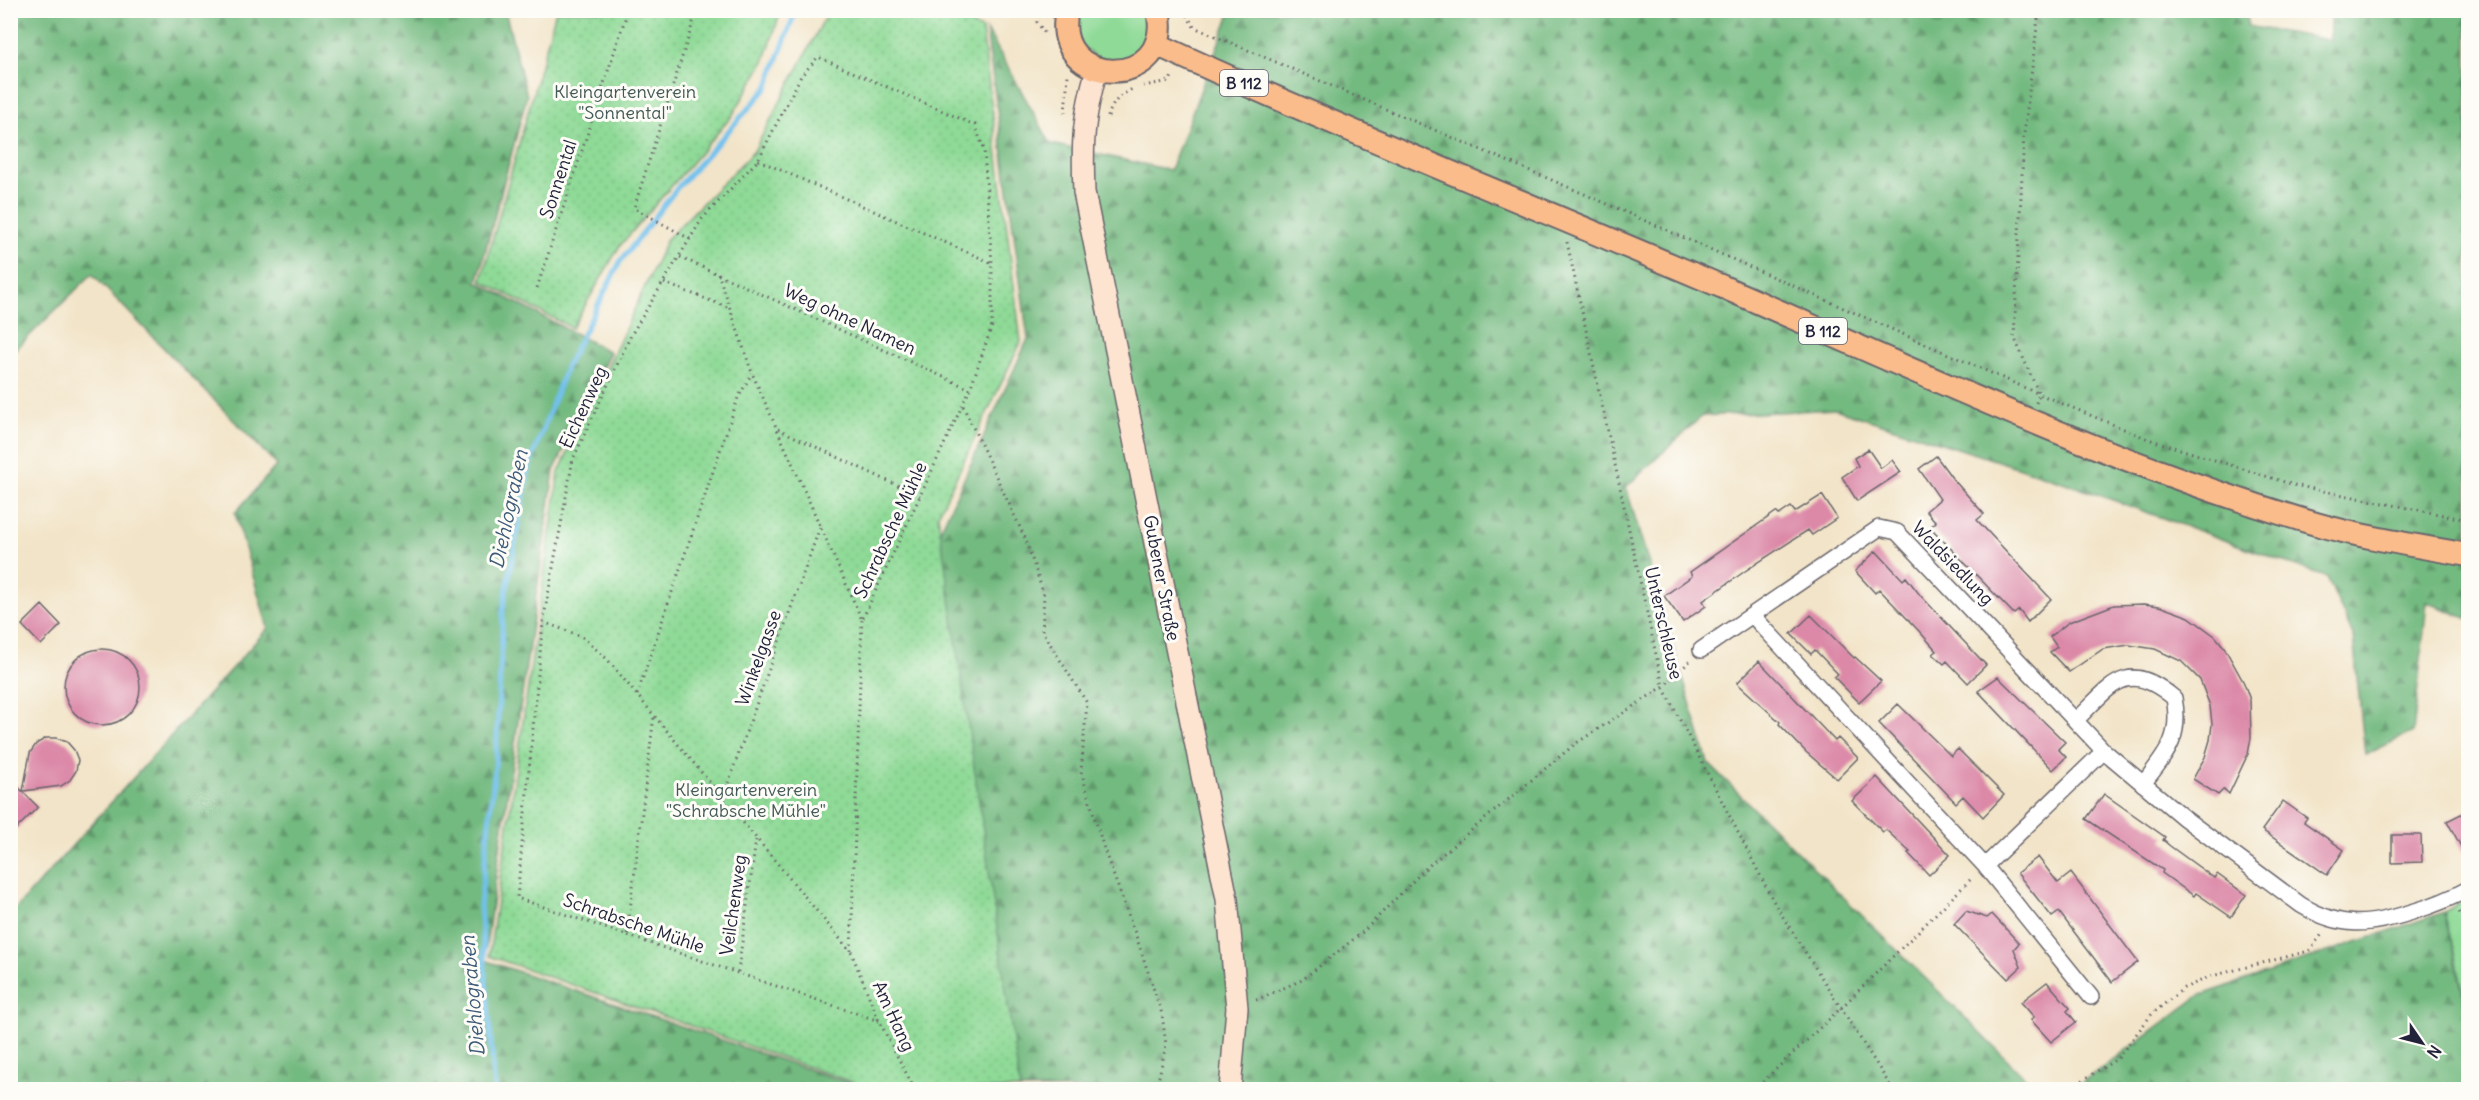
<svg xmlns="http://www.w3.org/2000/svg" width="2479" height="1100" font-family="Delius,sans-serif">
<defs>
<pattern id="forest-firs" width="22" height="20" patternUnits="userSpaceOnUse" patternTransform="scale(1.5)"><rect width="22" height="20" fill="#73ba80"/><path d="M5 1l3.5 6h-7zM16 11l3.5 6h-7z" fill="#5e976a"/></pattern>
<pattern id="garden-dots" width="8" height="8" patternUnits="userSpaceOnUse" patternTransform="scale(1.5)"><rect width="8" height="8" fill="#8fda97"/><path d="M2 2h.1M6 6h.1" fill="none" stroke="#7bbb83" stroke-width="1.8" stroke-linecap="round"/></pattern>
</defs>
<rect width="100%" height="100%" fill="#fdfcf7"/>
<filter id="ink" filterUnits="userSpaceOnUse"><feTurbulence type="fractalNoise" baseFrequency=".0167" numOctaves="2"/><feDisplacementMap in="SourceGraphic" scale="12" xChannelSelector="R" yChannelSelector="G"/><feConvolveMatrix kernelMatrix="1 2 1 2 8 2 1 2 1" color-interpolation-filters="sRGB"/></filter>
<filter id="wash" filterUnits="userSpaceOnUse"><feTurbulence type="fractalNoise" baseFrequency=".008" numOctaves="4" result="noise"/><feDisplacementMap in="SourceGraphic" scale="24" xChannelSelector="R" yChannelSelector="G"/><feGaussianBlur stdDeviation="1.35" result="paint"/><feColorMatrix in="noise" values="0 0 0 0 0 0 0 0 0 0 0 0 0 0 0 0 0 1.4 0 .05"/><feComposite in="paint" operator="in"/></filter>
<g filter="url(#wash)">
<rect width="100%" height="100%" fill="#f2e4c8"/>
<path fill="#8fda97" stroke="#587e69" stroke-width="1.5" d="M1078,11H1147C1148,16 1150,24 1149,29C1144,80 1061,66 1078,11Z
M2468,899V1010L2444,912Z"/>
<path fill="url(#forest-firs)" stroke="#4a6e5e" stroke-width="1.5" d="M11,10L505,11L527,96L477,282L610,352L554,471L484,960L852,1084L854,1089L17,1090L11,1083V914L268,628L235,513L277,465L92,274L11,354Z
M2247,10V26L2330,40V11H2467L2468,619L2427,602L2413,732L2365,755L2353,636L2327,577L2057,480L1835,409L1702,416L1626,487L1708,763L2037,1089H937L876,671L1028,339L986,28L1051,144L1170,170L1231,11Z
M2444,912L2468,1015V1089H2074L2199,996Z"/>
<path fill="url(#garden-dots)" stroke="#587e69" stroke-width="1.5" d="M829,10L936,11L982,29L1021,342L938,515L1020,1089H857L855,1083L489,956L559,472L667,239L754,151Z
M556,11H781L764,62L732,116L619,247L572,328L481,281Z"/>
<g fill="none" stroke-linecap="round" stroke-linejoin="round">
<path stroke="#72c1ed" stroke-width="5" d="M495,1090L480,906L496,757L503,610L529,467L567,365L620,262L678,187L767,88L796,10"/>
</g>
<g id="blocks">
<path fill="#dc89a8" d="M1868,449L1881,468L1892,460L1901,472L1857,501L1842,477L1858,466L1854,458Z
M1936,456L1952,478L1984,514L1977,520L2051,599L2028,622L2019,610L2014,614L1930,527L1936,522L1926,511L1940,499L1919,469Z
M1822,495L1837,518L1812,535L1808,530L1748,569L1703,601L1706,606L1683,622L1664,596L1692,576L1690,572L1776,512L1779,515L1791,507L1795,512Z
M1876,551L1903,580L1906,577L1920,595L1986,665L1968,683L1947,661L1944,664L1933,654L1937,651L1918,630L1879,589L1875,593L1855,571Z
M2144,604L2159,606L2189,617L2215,636L2224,647L2244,683L2250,700L2251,738L2248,754L2229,794L2224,789L2218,795L2193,779L2205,757L2210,740L2212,724L2210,706L2200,680L2181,661L2155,649L2129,645L2103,649L2069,672L2050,652L2057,647L2050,637L2069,622L2114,605Z
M42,605L61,625L41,645L22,625Z
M1811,615L1854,658L1855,657L1881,681L1859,702L1834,677L1838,674L1815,650L1811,654L1791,634Z
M64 687a38 38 0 1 1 76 0a38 38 0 1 1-76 0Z
M1759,661L1835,741L1838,738L1858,758L1837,779L1806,752L1779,724L1780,722L1737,683Z
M1998,677L2065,742L2058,749L2066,757L2053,770L1978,691Z
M1898,704L1951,756L1958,749L2004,795L1983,817L1963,796L1956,803L1879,723Z
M46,738H56L67,742L74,750L78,760L76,771L70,780L61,786L23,791L30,753L36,744Z
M1877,777L1950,855L1929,875L1908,853L1910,852L1886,830L1883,832L1852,801Z
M10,779L38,807L10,835Z
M2104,794L2165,837L2163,840L2170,846L2214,878L2217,874L2246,895L2231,917L2196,893L2194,896L2162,873L2163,870L2086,819Z
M2283,801L2307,818L2304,822L2344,850L2327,875L2262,830Z
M2469,810V861L2447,821Z
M2392,835H2421L2422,862L2392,863Z
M2038,857L2058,883L2071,873L2138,962L2112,982L2059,912L2052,917L2017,873Z
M1966,911L1987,918L1992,914L2019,943L2014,949L2021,967L2008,979L1954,924Z
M2047,982L2070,1008L2067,1011L2076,1022L2051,1042L2031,1020L2034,1017L2021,1002Z"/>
</g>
</g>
<g filter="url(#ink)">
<use href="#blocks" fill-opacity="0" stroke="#6b666c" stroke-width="1.5"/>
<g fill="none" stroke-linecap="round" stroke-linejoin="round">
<defs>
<path id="minor" d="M1753,616L1985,866L2104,751
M1701,650L1879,528L1897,532L2104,751L2184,818L2301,905C2341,929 2369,926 2412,912C2432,906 2450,899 2468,889
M2076,720C2112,685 2127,658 2174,698C2182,738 2166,754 2143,784
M1985,866L2091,997"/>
<path id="secondary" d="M1097,69C1083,117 1082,143 1084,192L1227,899L1237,1008L1230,1090"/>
<path id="primary" d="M1067,10C1049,90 1176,92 1158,10
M1156,44C1345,131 1539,208 1730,290C1923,374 2113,464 2316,524C2365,538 2418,546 2468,555"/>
</defs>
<use href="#minor" stroke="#6b666c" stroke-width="18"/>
<use href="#secondary" stroke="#6b666c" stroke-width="24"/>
<use href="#primary" stroke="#6b666c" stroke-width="26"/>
<path stroke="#6b666c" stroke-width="3" stroke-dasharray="1.5 4.5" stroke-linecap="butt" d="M1041,10L1037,22L1046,35
M1184,10L1194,27L1589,196L2039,394L2148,439L2294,485L2468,520
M1143,86L1170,81L1173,73
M1065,113L1068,75
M1108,117C1113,100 1120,96 1134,88
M758,160L992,263
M690,239L634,208L697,10
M1567,242L1663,687L1776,906L1893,1090
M680,257L970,389
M718,273L752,373L862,620L970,389L992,326V263L984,150L975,125L818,57L801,76L758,160L702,219L631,335L573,459L543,622L517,898L879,1021
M664,283L730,308
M537,288L628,10
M2036,403L2039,394L2014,337L2024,134L2039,10
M963,406L1025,538L1044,595L1042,631L1087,703L1081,771L1105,852L1134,930L1162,1014L1166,1045L1156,1090
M778,429L920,496
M543,622L581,636L607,659L851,952L879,1021L915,1090
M637,695L738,398L752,373
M722,800L820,527
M2459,912L2468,921
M627,934L654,716
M851,951L862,620
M738,972L756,840
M1256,1000L1302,980L1364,931L1426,868L1575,744L1663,687L1690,661
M1754,1090L1841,1008L1972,878
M2067,1090L2117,1059L2152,1014L2184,988L2212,976L2309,951L2323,933"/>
<use href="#minor" stroke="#fff" stroke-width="15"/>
<use href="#secondary" stroke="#fde4d1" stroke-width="21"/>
<use href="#primary" stroke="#fabc8b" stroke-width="22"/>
</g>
</g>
<g text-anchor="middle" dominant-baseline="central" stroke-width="6" stroke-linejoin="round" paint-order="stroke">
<g fill="#fdfcf7" stroke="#646373" stroke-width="1.5">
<rect x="1220" y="70" width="48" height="26" rx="4.5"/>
<rect x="1799" y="318" width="48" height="26" rx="4.5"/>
</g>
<g font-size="16" font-weight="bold" fill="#22223b">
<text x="1244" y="83">B 112</text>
<text x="1823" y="331">B 112</text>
</g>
<g font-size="18" fill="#435957" stroke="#fdfcf7">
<text x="625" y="91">Kleingartenverein<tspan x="625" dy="21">"Sonnental"</tspan></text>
<text x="746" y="789">Kleingartenverein<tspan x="746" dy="21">"Schrabsche Mühle"</tspan></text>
</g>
<g font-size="18" fill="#22223b" stroke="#fdfcf7">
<text transform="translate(558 179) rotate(-72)">Sonnental</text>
<text transform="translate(850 319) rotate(25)">Weg ohne Namen</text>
<text transform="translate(583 407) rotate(-65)">Eichenweg</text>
<text transform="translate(890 530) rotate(-65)">Schrabsche Mühle</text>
<text transform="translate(1953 563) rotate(46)">Waldsiedlung</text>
<text transform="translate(1162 578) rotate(79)">Gubener Straße</text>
<text transform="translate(1664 623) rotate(77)">Unterschleuse</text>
<text transform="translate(758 658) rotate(-70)">Winkelgasse</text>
<text transform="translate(733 905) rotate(-82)">Veilchenweg</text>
<text transform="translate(634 923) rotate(19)">Schrabsche Mühle</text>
<text transform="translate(894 1016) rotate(65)">Am Hang</text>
</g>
<g font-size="20" font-style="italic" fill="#3e5a79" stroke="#fdfcf7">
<text transform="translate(508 509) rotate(-78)">Diehlograben</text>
<text transform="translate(472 996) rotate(-95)">Diehlograben</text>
</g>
</g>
<rect width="2479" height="1100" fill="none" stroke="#fdfcf7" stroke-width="36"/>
<g transform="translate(2422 1043) rotate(125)" stroke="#fdfcf7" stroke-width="4.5" paint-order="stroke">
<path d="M0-4.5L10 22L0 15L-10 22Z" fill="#22223b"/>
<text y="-9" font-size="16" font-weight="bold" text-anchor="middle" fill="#22223b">N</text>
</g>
</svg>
